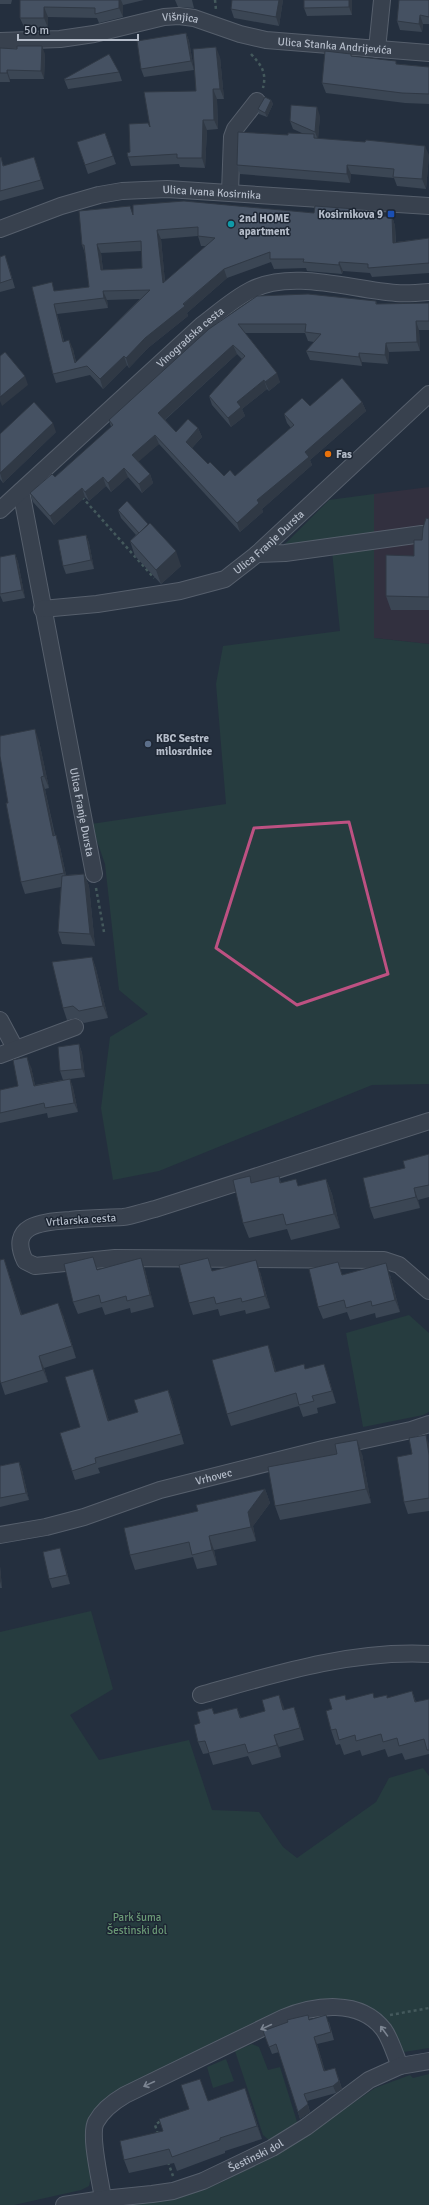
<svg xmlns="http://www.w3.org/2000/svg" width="429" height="2205" font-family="Signika,sans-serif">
<rect width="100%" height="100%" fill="#242f3e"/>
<path fill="#32303f" d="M429,487V644L374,638V494Z"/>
<path fill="#263c3f" d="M374,494V638L429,644V1084L372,1085L159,1171L113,1180L101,1108L110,1037L148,1014L119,990L105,864L91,824L226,804L216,684L223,646L340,631L332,551L271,558L329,500Z
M409,1315L429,1333V1412L423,1415L363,1427L346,1333Z
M91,1611L113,1689L70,1715L99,1760L189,1740L212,1810L259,1812L283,1847L297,1858L376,1802L389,1778L423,1768L429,1776V2048L404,2052L391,2032L344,2003L109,2098L89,2186L81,2190L14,2205H0V1632Z
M252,2044L259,2047L268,2070L280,2067L298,2125L271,2142L263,2135L235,2051Z
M226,2059L234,2081L213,2088L207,2067Z
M429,2074V2205H115L174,2198L199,2191L220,2183L286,2149L375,2088L410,2075L413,2078Z"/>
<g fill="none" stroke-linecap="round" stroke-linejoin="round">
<defs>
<g id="minor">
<path id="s1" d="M0,41L60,39L94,34L164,17L179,16L194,18L240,34L266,40L429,53"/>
<path d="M377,49L382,0"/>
<path d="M230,192L232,137L235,129L257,101"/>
<path id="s2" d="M0,229L61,206L99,195L122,191L167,189L429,206"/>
<path id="s3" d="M21,491L94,874"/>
<path id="s4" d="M0,510L202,325C218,313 233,299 251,290C293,269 352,290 396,293C407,294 418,293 429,292"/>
<path d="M257,554L285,553L422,534"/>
<path id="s5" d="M42,609L97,604L180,591L225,579L257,554L429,394"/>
<path d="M0,1020L15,1048"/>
<path d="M0,1055L75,1027"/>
<path d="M429,1121L155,1209C145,1211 133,1216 123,1217C105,1218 88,1218 70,1220C45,1222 7,1223 25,1261L35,1266L115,1258L384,1260L399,1265L429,1291"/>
<path id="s6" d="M0,1535L46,1527L84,1517L160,1490L323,1449L411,1430L429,1424"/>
<path d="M201,1695C275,1674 351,1650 429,1654"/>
<path d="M103,2199C101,2183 89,2135 96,2122C102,2111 113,2102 125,2095L283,2018C314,2005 360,1998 384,2030C391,2040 395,2055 400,2066"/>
<path id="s7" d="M64,2205L103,2199L152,2194L173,2191L203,2181L272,2148L306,2127L369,2080L400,2066L429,2061"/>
</g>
</defs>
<use href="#minor" stroke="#565f6c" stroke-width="18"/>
<path stroke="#44595c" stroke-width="2.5" stroke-dasharray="3 3" stroke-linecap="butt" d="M215,0L216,10
M251,54C261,65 267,72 263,88
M82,497L154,578
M96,888L104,932
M390,2015L429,2008
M158,2134L155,2125L162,2120
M168,2162L173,2176"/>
<use href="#minor" stroke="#38414e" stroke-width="16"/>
</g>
<path fill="#3b4654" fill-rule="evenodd" d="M0,0H12L11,4H0Z
M20,0H144L123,5V17L99,23L97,18L48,17V28L24,27L20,18Z
M175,0H192L194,8L178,7Z
M283,0L279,26L234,18L231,9Z
M304,0H352V15L307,16L304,8Z
M429,0V24H423L422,32L400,30L397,21Z
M186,33L189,41L194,70L144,77L141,69Z
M0,48L45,54L44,79H10V82H0Z
M220,57L224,99H217L218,129L207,130L205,168L180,167L179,164L131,166L128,157L130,152L196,91Z
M352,57L398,64L429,67V104L405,103L326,93L322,83Z
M119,72L122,81L68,89L64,79Z
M271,100L273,104L267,117L259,114L258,109Z
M320,116L318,138L429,155L426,189L397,186L394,178L351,174L350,183L240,174L237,165L288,135L304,134L293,129L290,121Z
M105,133L116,164L88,174L77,142Z
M34,157L44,189L0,201V158L4,166Z
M355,209L358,218L392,216L395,226L396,242L429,238V273L372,277L370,273L343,271L342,274L307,271L306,268L274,269L271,262L227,278L187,313L188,316L148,348L129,368L127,365L103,389L90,375L56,383L53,374L32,287L55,291L89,287L85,253L82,245L133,214L314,213ZM198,236L201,246H206L165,282L161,239ZM141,251L142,268L103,270L101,253ZM140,299L104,335L76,362L73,349L64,341L57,314L108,308L107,300Z
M0,257L8,264L15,288L0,292Z
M376,301L377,304L429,303V330H419L420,351L389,352L388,364L362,362V366L310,360L306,351L314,342L308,341L305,333H245L280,382L269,391L267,389L242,409L245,416L231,427L212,405L209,396L242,359L237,354L165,420L176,432L198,428L202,437L192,448L208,464L224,476H235L291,428L287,423L284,414L310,406L362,402L366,411L310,460L312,465L262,509L263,512L240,532L159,444L138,461L150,474L153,483L142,493L128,477L111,492L106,486L89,501L85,497L54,525L33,502L30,493L55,477L111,427L109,420L209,329Z
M56,432L3,483L0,479V434Z
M118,510L181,566L161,584L135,556L130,541L136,535L121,518Z
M429,519V610H391L386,596L414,556L422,540Z
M86,535L89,543L94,569L66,574L63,566Z
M15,554L18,562L25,598L3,602L0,595V557Z
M39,741L49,788L45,789L55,835L60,847L66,875L84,874L89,886L95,946L62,944L58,932L61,887L25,894L21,882L8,803Z
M92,957L96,969L108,1018L84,1023L77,1018L67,1020L63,1008Z
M79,1044L82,1053L85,1077L70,1079L73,1088L78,1112L48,1118L47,1113L0,1123V1090L18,1086L31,1067L35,1085L68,1079L63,1080L60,1071Z
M429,1154V1197L418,1200L420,1208L374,1219L370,1208L405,1168Z
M279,1176L281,1183L299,1186L326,1179L332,1194L340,1228L291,1240L287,1229L249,1238L243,1223L252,1183Z
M141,1258L145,1270L154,1307L131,1313L130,1308L105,1315L102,1307L78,1314L73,1302L98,1269Z
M4,1259L22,1315H63L76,1358L44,1368L48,1382L5,1395L0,1380Z
M213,1271L260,1272L270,1308L246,1314L245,1310L220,1316L218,1309L193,1315L189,1303Z
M343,1274L390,1275L400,1312L376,1318L375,1313L350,1320L347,1312L323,1319L318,1307Z
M272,1357L276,1372L305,1369L328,1376L336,1403L317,1408L318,1413L303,1417L299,1406L231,1426L227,1414Z
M96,1378L109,1421L138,1412L168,1390L172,1400L184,1444L98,1468L100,1473L75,1480L72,1471Z
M429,1444V1511L408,1514L404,1502L412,1454Z
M337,1454H362L371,1503L280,1520L275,1506Z
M19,1462L22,1470L29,1500L0,1507V1466Z
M265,1489L270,1503L253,1526L256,1541L214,1550L217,1565L197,1569L193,1557L135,1570L130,1555L198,1511Z
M63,1557L70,1584L52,1588L49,1579Z
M0,1566L2,1588H0Z
M412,1691L416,1702L429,1699V1754L405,1760L402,1753L388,1757L385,1749L362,1756L360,1750L344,1755L340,1744L336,1745L331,1730L332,1709L346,1700L388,1698Z
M294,1707L298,1719L304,1740L279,1747L281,1757L252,1765L248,1756L213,1765L209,1753L203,1754L198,1742L200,1723L212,1708L214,1714L237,1708L241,1718L285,1710Z
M310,2020L329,2022L334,2040L317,2044L325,2071L338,2076L342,2089L336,2093L307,2101L310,2112L300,2119L279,2052L272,2054L263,2031Z
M208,2100L250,2102L262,2139L225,2151V2153L177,2171L174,2163L129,2173L124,2160L163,2131L189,2109Z"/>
<path fill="#303945" d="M119,0H121L123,5V17L119,8Z
M279,0H283L279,26L276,17Z
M349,0H352V15L349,7Z
M44,7L48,17V28L44,18Z
M420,15L423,24L422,32L419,24Z
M186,33L189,41L194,70L191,61Z
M42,46L45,54L44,79L41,71Z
M216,47L220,57L224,99L220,89Z
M7,70L10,79V82L7,73Z
M213,89L217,99L218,129L214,120Z
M271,100L273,104L267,117L265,113Z
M317,107L320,116L318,140L315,132Z
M203,120L207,130L205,168L202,158Z
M425,146L429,155L426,189L422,179Z
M34,157L37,165L44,189L41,180Z
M347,165L351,174L350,183L347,174Z
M355,209L358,219L354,218Z
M392,216L395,226L396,252L393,243Z
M157,230L161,239L166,293L163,283Z
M97,244L101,253L104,279L101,270Z
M339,262L343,271L342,274L339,265Z
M224,269L227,278L187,313L188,316L148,348L129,368L126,358L145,338Z
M103,291L107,300L108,308L104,298Z
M54,304L57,314L66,351L63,342Z
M416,321L419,330L420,351L417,342Z
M69,340L73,349L77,368L75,363Z
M386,343L389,352L388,364L385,355Z
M233,345L237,354L162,422L158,413Z
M359,353L362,362V366L359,357Z
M124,356L127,365L103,389L100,379Z
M277,373L280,382L269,391L265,382Z
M25,376L28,385L2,406L0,401V397Z
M264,380L267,389L242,409L245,416L231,427L228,418L237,402Z
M362,402L366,411L310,460L312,465L262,509L263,512L240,532L237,523L257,500L305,452Z
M53,423L56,432L3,483L0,473Z
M198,428L202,437L189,451L186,442Z
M155,435L159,444L136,464L132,455Z
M124,468L128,477L111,492L108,483Z
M150,474L153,483L142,493L139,484Z
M103,477L106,486L89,501L85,492Z
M82,488L85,497L54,525L50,516Z
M86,535L89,543L94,569L91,560Z
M176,551L181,566L161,584L156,570Z
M15,554L18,562L25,598L22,590Z
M35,729L39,741L49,788L44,776Z
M41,777L45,789L57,848L53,836Z
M56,835L60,847L68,885L64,873Z
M84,874L89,886L95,946L90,934Z
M92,957L96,969L108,1018L103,1006Z
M79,1044L82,1053L85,1077L82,1069Z
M27,1057L31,1067L37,1095L34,1086Z
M70,1079L73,1088L78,1112L74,1103Z
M326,1179L332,1194L340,1228L334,1214Z
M414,1188L418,1200L420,1208L416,1197Z
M141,1258L145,1270L154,1307L150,1295Z
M4,1259L8,1271L25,1327L21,1315Z
M256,1260L260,1272L270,1308L265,1296Z
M386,1263L390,1275L400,1312L395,1300Z
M58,1303L63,1315L76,1358L72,1346Z
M268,1345L272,1357L280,1384L275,1372Z
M39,1356L44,1368L48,1382L43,1370Z
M324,1364L328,1376L336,1403L332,1391Z
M93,1369L96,1378L112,1431L108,1421Z
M168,1390L172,1400L184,1444L181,1434Z
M426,1435L429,1444V1455Z
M357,1440L362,1454L371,1503L366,1489Z
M19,1462L22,1470L29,1500L26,1493Z
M265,1489L270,1503L253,1526L256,1541L251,1527L248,1512Z
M209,1536L214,1550L217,1565L212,1550Z
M60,1548L63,1557L70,1584L67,1575Z
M0,1566L2,1588L0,1581Z
M279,1695L284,1707L288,1722L283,1710Z
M294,1707L298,1719L304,1740L300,1728Z
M274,1735L279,1747L281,1757L277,1745Z
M314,2037L317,2044L327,2079L324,2071Z
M335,2068L342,2089L336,2093L333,2086Z
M245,2088L250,2102L262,2139L257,2126Z
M304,2094L310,2112L300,2119L298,2112Z"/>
<path fill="#455162" stroke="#303945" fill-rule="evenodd" d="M20,0H119V8L95,14V8L44,7V18H20Z
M232,0H279L276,17L231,9Z
M304,0H349V7L304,8Z
M399,0H429V17L420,15L419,24L397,21Z
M186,33L191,61L141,69L137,41Z
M17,46H42L41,71L7,70V73H0V48L17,49Z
M216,47L220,89H213L214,120H203L202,158H177V154L128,157L127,153L130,152L129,124L148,123L150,127L144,92L196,91L193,49Z
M325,51L351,54V56L396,61V64L429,67V94L402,93L322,83Z
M109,54L119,72L65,80L64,79Z
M265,97L271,100L265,113L258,109Z
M291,105L317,107L315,132L290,121Z
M238,132L288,135V133L314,134V138L365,142L366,140L425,146L422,179L393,177L394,169L347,165V174L237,165Z
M105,133L113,156L85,165L77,142Z
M1,157L3,166L34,157L41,180L0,191V158Z
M184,201L314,213L315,206L355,209L354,218L392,216L393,243L429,238V263L368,268V264L339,262V265L303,262L304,259H270V252L224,269L183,304L185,306L145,338L126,358L124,356L100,379L87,366L53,374L32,287L52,282L54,291L89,287L84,245H82L79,211L130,206L133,215V205ZM198,227V236L215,238L163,283L157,230ZM141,241L142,268L101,270L97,244ZM150,290L104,335L75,363L69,340L63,342L54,304L104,298L103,291Z
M5,255L12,279L0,283V257Z
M308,294L376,301V304L429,303V321H416L417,342L386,343L385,355L359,353V357L306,351L321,334L305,332L306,324H238L277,373L265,382L264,380L237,402L241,407L228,418L209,396L245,356L233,345L158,413L176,432L188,419L198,428L186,442L208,464L210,462L224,476L230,470L235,476L294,425L284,414L302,398L310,406L342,378L362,402L305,452L309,457L257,500L259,503L237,523L155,435L132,455L150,474L139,484L124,468L108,483L103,477L85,492L82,488L50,516L30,493L52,474L55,477L113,425L109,420L209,329L257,296Z
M5,352L25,376L0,397V356Z
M34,402L53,423L0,473V434Z
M127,501L148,524L139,533L118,510Z
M426,518L429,519V597L386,596V555L414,556V540H422L423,528Z
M150,523L176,551L156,570L130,541Z
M86,535L91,560L63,566L58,540Z
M15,554L22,590L0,594V557Z
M35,729L44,776L41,777L53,836L56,835L64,873L21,882L6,803H8L0,756V736Z
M84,874L90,934L58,932L62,876Z
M92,957L103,1006L79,1011L73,1006L63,1008L52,962Z
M79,1044L82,1069L60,1071L58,1047Z
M27,1057L34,1086L70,1079L74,1103L45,1108L44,1103L0,1113V1090L18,1086L13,1060Z
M429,1154V1185L414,1188L416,1197L370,1208L363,1178L405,1168L403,1161Z
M250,1176L251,1183L279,1176L280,1183L296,1179L298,1186L326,1179L334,1214L286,1225L283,1214L243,1223L233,1180Z
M93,1257L97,1270L141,1258L150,1295L127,1301L126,1296L101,1303L99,1295L73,1302L64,1264Z
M208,1258L212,1271L256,1260L265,1296L242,1302L241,1298L216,1304L214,1297L189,1303L179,1265Z
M4,1259L21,1315L58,1303L72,1346L39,1356L43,1370L1,1383L0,1380V1260Z
M338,1262L342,1275L386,1263L395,1300L372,1306L371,1301L346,1308L344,1300L318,1307L309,1269Z
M268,1345L275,1372L304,1364L305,1369L324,1364L332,1391L312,1396L314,1401L299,1405L296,1393L227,1414L212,1360Z
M93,1369L108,1421L138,1412L134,1400L168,1390L181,1434L95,1458L96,1463L72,1471L60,1433L80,1427L65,1377Z
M426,1435L429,1455V1498L404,1502L397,1457L412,1454L409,1438Z
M357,1440L366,1489L275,1506L268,1467L337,1454L335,1444Z
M19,1462L26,1493L0,1498V1466Z
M265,1489L248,1512L251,1527L209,1536L212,1550L192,1555L189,1542L130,1555L124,1528L198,1511L196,1505Z
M60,1548L67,1575L49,1579L43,1552Z
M412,1691L415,1702L429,1699V1750H427L424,1739L399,1746L397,1738L383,1742L381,1734L356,1741L355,1735L339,1740L336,1729L331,1730L326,1711L332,1709L329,1699L345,1695L346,1700L373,1693L374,1698L387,1695V1698Z
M279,1695L283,1710L294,1707L300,1728L274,1735L277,1745L248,1753L245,1744L209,1753L205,1741L198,1742L194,1725L200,1723L197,1712L212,1708L214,1714L237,1708L240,1718L265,1711L262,1700Z
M308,2015L309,2020L326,2015L331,2032L314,2037L324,2071L335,2068L339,2081L333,2086L304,2094L308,2104L298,2112L276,2044L269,2047L263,2031L288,2022L287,2020Z
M200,2079L208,2101L245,2088L257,2126L220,2138V2140L172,2157L169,2149L124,2160L120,2141L163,2131L159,2119L189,2109L181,2085Z"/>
<defs><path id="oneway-shaft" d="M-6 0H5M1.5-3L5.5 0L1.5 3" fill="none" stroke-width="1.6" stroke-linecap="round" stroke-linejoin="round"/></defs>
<g stroke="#7c8592">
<use href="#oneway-shaft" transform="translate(266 2027) rotate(155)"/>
<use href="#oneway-shaft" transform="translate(384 2031) rotate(-126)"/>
<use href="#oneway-shaft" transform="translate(149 2084) rotate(155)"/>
</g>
<path fill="none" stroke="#bd5182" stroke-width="3" stroke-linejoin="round" d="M349,822L388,974L297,1005L216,948L254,828Z"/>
<rect fill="#1a4fb4" stroke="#1d2633" stroke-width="1.5" x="387" y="210" width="8" height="8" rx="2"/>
<circle fill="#0f9aa8" stroke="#1d2633" stroke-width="1.5" cx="231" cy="224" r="4"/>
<circle fill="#e8710a" stroke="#1d2633" stroke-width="1.5" cx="328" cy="454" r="4"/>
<circle fill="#5c6f8a" stroke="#1d2633" stroke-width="1.5" cx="148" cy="744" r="4"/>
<g text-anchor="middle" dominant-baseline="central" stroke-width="3" stroke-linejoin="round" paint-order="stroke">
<g font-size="11" fill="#b4bcc9" stroke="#1d2633">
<text stroke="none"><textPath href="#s1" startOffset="183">Višnjica</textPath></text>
<text stroke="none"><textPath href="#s1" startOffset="341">Ulica Stanka Andrijevića</textPath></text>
<text stroke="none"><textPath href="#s2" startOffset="218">Ulica Ivana Kosirnika</textPath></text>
<text stroke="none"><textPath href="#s4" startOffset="257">Vinogradska cesta</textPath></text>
<text stroke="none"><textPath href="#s5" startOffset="243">Ulica Franje Dursta</textPath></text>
<text stroke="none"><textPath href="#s3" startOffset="327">Ulica Franje Dursta</textPath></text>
<text transform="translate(81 1220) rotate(-4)">Vrtlarska cesta</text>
<text stroke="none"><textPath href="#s6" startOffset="222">Vrhovec</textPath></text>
<text stroke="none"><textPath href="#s7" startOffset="200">Šestinski dol</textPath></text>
</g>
<g font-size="11" font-weight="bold" fill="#b4bcc9" stroke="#1d2633" text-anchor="start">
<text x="383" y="214" text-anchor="end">Kosirnikova 9</text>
<text x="239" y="218">2nd HOME<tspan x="239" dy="13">apartment</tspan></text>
<text x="336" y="454">Fas</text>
<text x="156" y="738">KBC Sestre<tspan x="156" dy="13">milosrdnice</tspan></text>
</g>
<g font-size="11" fill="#6b9a76" stroke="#1d2633">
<text x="137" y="1917">Park šuma<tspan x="137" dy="13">Šestinski dol</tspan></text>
</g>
</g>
<path d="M18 34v6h120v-6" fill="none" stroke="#b4bcc9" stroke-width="2"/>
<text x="24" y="34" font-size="12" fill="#b4bcc9" stroke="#1d2633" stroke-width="3" paint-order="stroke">50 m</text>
</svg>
